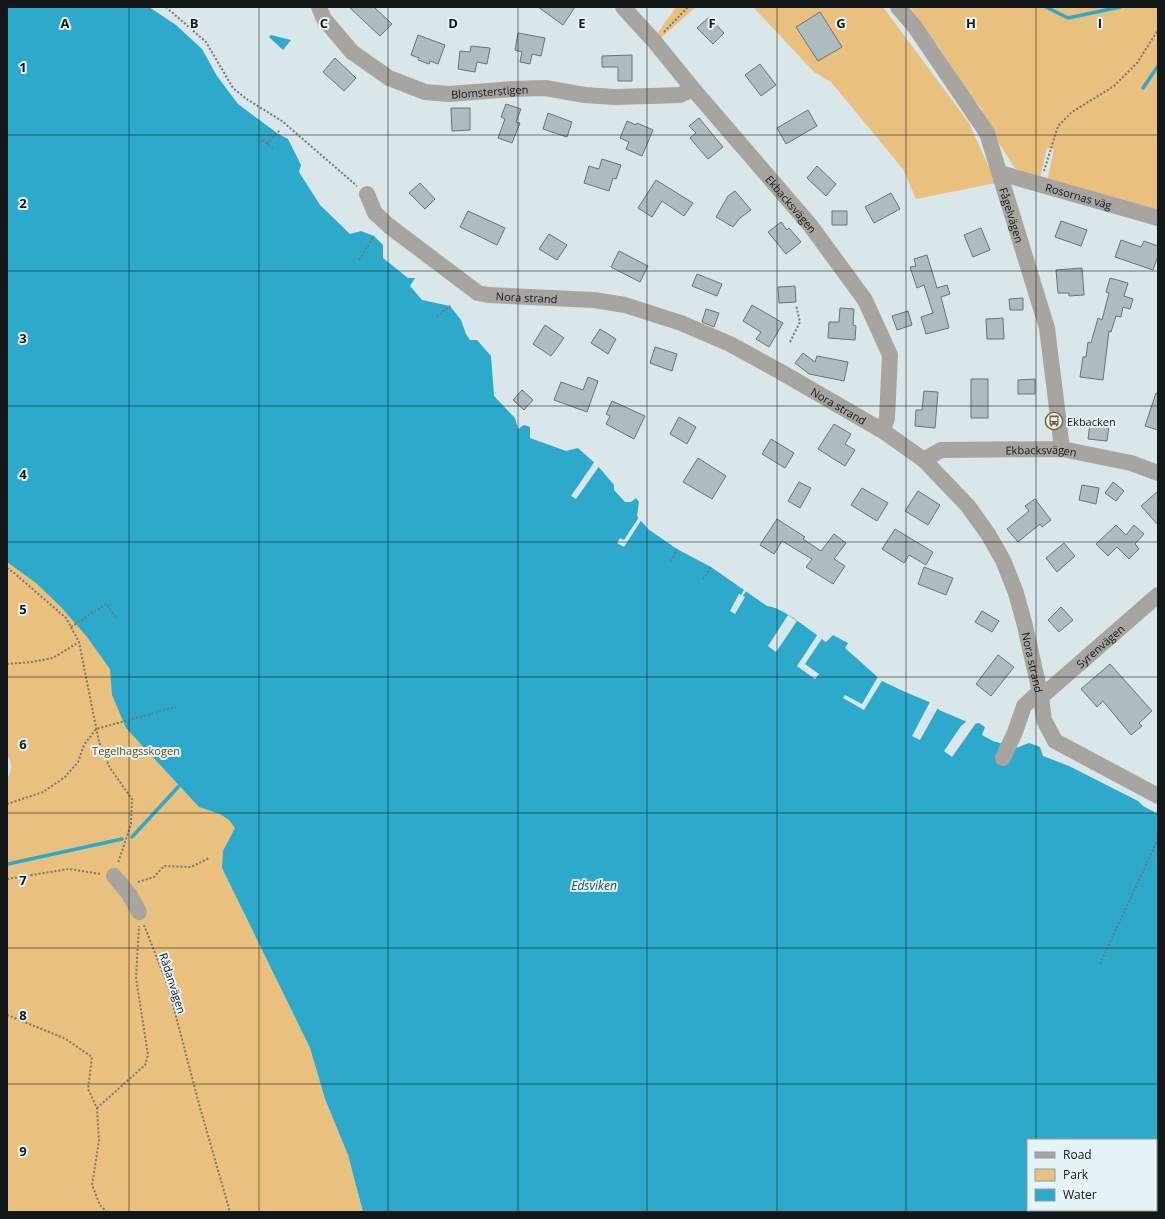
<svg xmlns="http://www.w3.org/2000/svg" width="1165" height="1219" font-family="'Open Sans',sans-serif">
<rect width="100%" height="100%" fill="#d9e6ea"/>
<path fill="#eac07f" d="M676,7H696L661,38L657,34Z
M753,7H883L969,123L996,183L916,199L903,169L831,82L814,72Z
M910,7H1158V214L1047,182L1054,149L1047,148L1040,178L1015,168L985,122L981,108L970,95L939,47Z
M7,241L335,829L222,868L310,1048L325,1099L348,1155L363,1212H7V779C12,771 13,763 7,755Z"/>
<path fill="#2daacb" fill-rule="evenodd" d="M7,7H149L176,25L202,49L217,76L238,104L277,133L288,139L301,165L299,172L320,205L350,234L361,231L374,236L383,245V258L408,278H415L410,286L422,300L450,306L461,320L466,334L470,340H477L491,356L494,396L515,418L518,429L524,425L530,427V438L566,451L578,448L598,466L614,485V490L625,502H631L636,498L639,502L637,516L648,529L677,549L711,567L767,606C783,607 812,632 826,642L833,635L848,643L845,648L882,681L903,691L934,704L939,710L972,724L979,723L985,727L982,735L993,741L1016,748L1029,743L1040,747L1043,756L1069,766L1138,801L1143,806L1158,814V1212H363L348,1155L325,1099L310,1048L222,868L223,851L235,828L229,820L220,814L199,807L126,728L112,695L110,669L87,637L61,607L36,583L7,562ZM1028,1140H1156V1210H1028Z
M271,35L291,40L283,50L269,37Z"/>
<path fill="#d9e6ea" d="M595,461L600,465L576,499L571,496Z
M639,517L642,519L624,547L617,543L620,538L624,540Z
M744,590L746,591L743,596L745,597L735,614L730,611L739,594L741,595Z
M788,615L797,621L776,652L768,646Z
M818,634L823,637L805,664L819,674L815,679L797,666Z
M879,675L883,679L864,710L843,698L845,695L862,704Z
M931,700L935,702L939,706L920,740L912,736Z
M968,720L972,722L976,721V723L952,757L944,751L961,726Z"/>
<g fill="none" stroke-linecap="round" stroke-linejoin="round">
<path stroke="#2daacb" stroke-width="3.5" d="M1046,7L1068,18L1120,7
M1143,88L1158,66
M132,837L179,786
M8,864L122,839"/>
</g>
<path fill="#aebbbf" stroke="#687478" d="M349,7H374L392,24L380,36Z
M538,7H575L563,25Z
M820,12L842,47L818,61L796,27Z
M709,17L724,33L713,44L697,28Z
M518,33L545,38L541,56L532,54L530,64L520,62L522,52L515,50Z
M418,35L445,45L438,64L430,61L429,64L418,60L419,58L411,55Z
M471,46L490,48L487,64L477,62L475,72L458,69L460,51L470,52Z
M632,55V81H618V67H602V56Z
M335,58L356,78L344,91L323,72Z
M760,64L776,85L761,96L745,75Z
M506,104L521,109L516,122L520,123L512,143L498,138L505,119L501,117Z
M451,108H470V130L452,131Z
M808,110L817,126L786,144L777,128Z
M548,113L572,122L567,137L543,129Z
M699,118L723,147L708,159L690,138L696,133L689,126Z
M627,121L636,125L637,123L653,130L642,156L626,149L629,142L620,138Z
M602,159L621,165L616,179L613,178L609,191L584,183L589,166L599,169Z
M817,166L836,184L826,196L807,178Z
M656,180L693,203L684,216L662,201L652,217L638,208Z
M420,183L435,199L425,209L409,193Z
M735,191L751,210L740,218L733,227L716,217L728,196Z
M891,193L900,209L874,223L865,207Z
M468,211L505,228L497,245L460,227Z
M832,211H847V225H832Z
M1061,221L1087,230L1081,246L1055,237Z
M781,222L787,230L789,228L801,242L786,254L768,232Z
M981,228L990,250L973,257L964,235Z
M549,234L567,245L557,260L539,249Z
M1121,240L1141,247L1144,241L1158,246V256L1153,270L1115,257Z
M619,251L648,266L640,282L611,267Z
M927,255L937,288L947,285L950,294L941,297L949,328L926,334L921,317L933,313L924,285L917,288L910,267L916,266L914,259Z
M1082,268L1084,295L1069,296V293H1058L1056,270Z
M697,274L722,284L717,296L692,286Z
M1110,278L1128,283L1124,296L1133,299L1130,309L1123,307L1121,317L1116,316L1111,332L1109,331L1103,380L1080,377L1083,357H1086L1088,342L1091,343L1098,318L1102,320L1109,293L1106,292Z
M795,286L796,302L779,303L778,287Z
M1023,298V310H1010L1009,299Z
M752,305L783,323L769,347L756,339L761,332L743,321Z
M840,308L854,309L853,325L856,326L855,340L828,338L829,322H839Z
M706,309L719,313L714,327L702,322Z
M908,311L912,325L897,330L892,316Z
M1003,318L1004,339H987L986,319Z
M545,325L564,338L551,356L533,344Z
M600,329L616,339L608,354L591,343Z
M655,347L677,354L672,371L650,363Z
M803,353L815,362L817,356L848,362L844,381L809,374L795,363Z
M588,377L598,381L587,412L554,400L561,382L583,390Z
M971,379H988V418H971Z
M1035,379V394H1018V380Z
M522,390L533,400L524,410L513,400Z
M924,391L938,392L935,428L915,426L916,410H922Z
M1156,393H1158V430L1145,426Z
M612,401L645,416L634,439L606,424L610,416L606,414Z
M679,417L696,427L687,444L670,434Z
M1090,423L1109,425L1107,441L1088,439Z
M834,424L851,434L845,444L855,450L845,466L818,449Z
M771,439L794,453L785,468L762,454Z
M698,458L726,476L712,499L683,482Z
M799,482L811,488L800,508L788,501Z
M1113,482L1124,491L1116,501L1105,493Z
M1082,485L1099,488L1096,504L1079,500Z
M862,488L888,503L877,521L851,505Z
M918,491L940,505L928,525L905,511Z
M1158,491V525L1141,506Z
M1035,499L1051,520L1042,527L1040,524L1018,542L1007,529L1029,511L1025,506Z
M777,519L805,537L803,539L821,551L834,534L846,543L834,559L845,566L833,584L806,567L812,559L782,541L774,554L760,545Z
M1116,525L1126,535L1134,525L1144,534L1135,544L1139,549L1129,559L1117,547L1108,556L1096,544Z
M895,529L933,552L926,565L909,555L904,563L882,549Z
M1064,543L1075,556L1057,572L1046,558Z
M924,567L953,578L946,595L918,584Z
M1061,607L1073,620L1059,632L1048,620Z
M982,611L999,621L992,632L975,622Z
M998,655L1014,667L991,696L976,684Z
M1110,664L1152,711L1139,723L1142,726L1131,735L1103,701L1097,707L1081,689Z"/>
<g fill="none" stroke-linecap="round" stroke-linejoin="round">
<path stroke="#70787b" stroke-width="2" stroke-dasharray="2 2" stroke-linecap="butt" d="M166,7L206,42L233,88L248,100L282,121L357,186
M664,32L688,7
M262,140L274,149
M267,144L280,130
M1044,171L1058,126L1072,112L1114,86L1137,63L1158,30
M359,260L374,236
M437,317L450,306
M790,342L800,322L796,305
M671,561L677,549
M7,568L13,572L66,618L79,642L99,742L110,768L132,799L131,824L118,863
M703,579L711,567
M71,627L106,604L117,619
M7,664L32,662L53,658L79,642
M7,804L43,792L65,777L78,762L84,745L96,729L176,707
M7,879L69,869L101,874
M138,882L154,877L164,866L191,867L209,858
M144,925L168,986L199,1104L230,1212
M1100,964L1158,839
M7,1015L64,1038L92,1057L88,1089L97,1108L99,1141L92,1185L100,1205L107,1212
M97,1108L145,1065L148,1055L136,978L139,926"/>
<g stroke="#a8a5a1" stroke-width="16">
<path id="s1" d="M319,7L324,19L352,52L389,78L425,92L449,94L512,89L545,88L585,95L614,97L651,96L680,95L693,89"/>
<path id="s2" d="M623,7L654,41L693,89L810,225L865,300L890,355L887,418L883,431"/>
<path id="s3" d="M898,7L915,27L987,133L1047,328L1062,449"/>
<path id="s4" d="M1000,173L1158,218"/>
<path id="s5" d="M367,194L375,213L389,226L478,293L488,295L594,300L625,305L681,323L730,344L781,372L883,431L924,460L968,506L988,534L1003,560L1016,593L1025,626L1041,697L1044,720L1055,741L1158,796"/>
<path id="s6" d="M924,460L941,450L1062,449L1131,463L1158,473"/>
<path id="s7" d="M1041,697L1158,595"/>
<path d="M1003,758L1015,732L1024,706L1040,691"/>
<path d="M114,876L129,894L139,912"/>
</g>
</g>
<path fill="none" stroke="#121718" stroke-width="1" stroke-opacity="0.55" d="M129,7V1212M259,7V1212M388,7V1212M518,7V1212M647,7V1212M777,7V1212M906,7V1212M1036,7V1140M7,135H1158M7,271H1158M7,406H1158M7,542H1158M7,677H1158M7,813H1158M7,948H1158M7,1084H1158M1036,1210V1212"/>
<defs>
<symbol id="bus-ring" viewBox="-11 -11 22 22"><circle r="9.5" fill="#e6f3f7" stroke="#7a5e31" stroke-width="1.5"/><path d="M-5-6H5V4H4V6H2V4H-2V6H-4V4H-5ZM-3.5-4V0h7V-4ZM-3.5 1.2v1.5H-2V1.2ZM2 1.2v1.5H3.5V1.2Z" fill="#7a5e31"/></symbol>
</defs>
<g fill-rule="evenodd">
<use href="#bus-ring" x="1044" y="411" width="20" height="20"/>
</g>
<g text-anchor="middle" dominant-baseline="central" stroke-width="4" stroke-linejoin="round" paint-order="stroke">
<g font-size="11" fill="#121718" stroke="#e6f3f7">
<text stroke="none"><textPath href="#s1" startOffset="205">Blomsterstigen</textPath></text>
<text stroke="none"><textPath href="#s4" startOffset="82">Rosornas väg</textPath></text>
<text stroke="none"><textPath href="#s2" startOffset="259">Ekbacksvägen</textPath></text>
<text stroke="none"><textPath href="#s3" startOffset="240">Fågelvägen</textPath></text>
<text stroke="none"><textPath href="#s5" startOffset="200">Nora strand</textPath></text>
<text stroke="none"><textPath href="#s5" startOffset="536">Nora strand</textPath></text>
<text stroke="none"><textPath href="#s6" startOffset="120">Ekbacksvägen</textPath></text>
<text stroke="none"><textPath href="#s7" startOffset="78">Syrenvägen</textPath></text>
<text stroke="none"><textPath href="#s5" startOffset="872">Nora strand</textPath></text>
<text transform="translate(173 983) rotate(72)">Rådanvägen</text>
</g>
<g font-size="11" fill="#121718" stroke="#e6f3f7" text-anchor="start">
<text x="1067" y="421">Ekbacken</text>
</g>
<g font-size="11" fill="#6c4b0a" stroke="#e6f3f7">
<text x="136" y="750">Tegelhagsskogen</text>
</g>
<g font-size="12" font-style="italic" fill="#1d4f5d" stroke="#e6f3f7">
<text x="594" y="885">Edsviken</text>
</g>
</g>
<g font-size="13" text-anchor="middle" font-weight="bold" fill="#121718" stroke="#e6f3f7" stroke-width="4" stroke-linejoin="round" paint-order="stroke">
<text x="65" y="28">A</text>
<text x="194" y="28">B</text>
<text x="324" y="28">C</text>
<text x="453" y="28">D</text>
<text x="582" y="28">E</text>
<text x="712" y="28">F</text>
<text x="841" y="28">G</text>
<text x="971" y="28">H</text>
<text x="1100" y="28">I</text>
<text x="23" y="72">1</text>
<text x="23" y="208">2</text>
<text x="23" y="343">3</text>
<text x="23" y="479">4</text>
<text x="23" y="614">5</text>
<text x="23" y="749">6</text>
<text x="23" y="885">7</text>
<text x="23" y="1020">8</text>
<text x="23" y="1156">9</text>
</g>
<rect width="1165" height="1219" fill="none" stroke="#121718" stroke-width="16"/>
<rect x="1027" y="1139" width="130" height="72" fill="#e6f3f7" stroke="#919b9e"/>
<rect x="1035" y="1152" width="20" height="6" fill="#a8a5a1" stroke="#919b9e"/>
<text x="1063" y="1159" font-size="12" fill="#121718">Road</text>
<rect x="1035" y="1169" width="20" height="12" fill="#eac07f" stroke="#919b9e"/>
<text x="1063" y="1179" font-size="12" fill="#121718">Park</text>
<rect x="1035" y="1189" width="20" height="12" fill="#2daacb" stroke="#919b9e"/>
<text x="1063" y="1199" font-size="12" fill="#121718">Water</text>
</svg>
